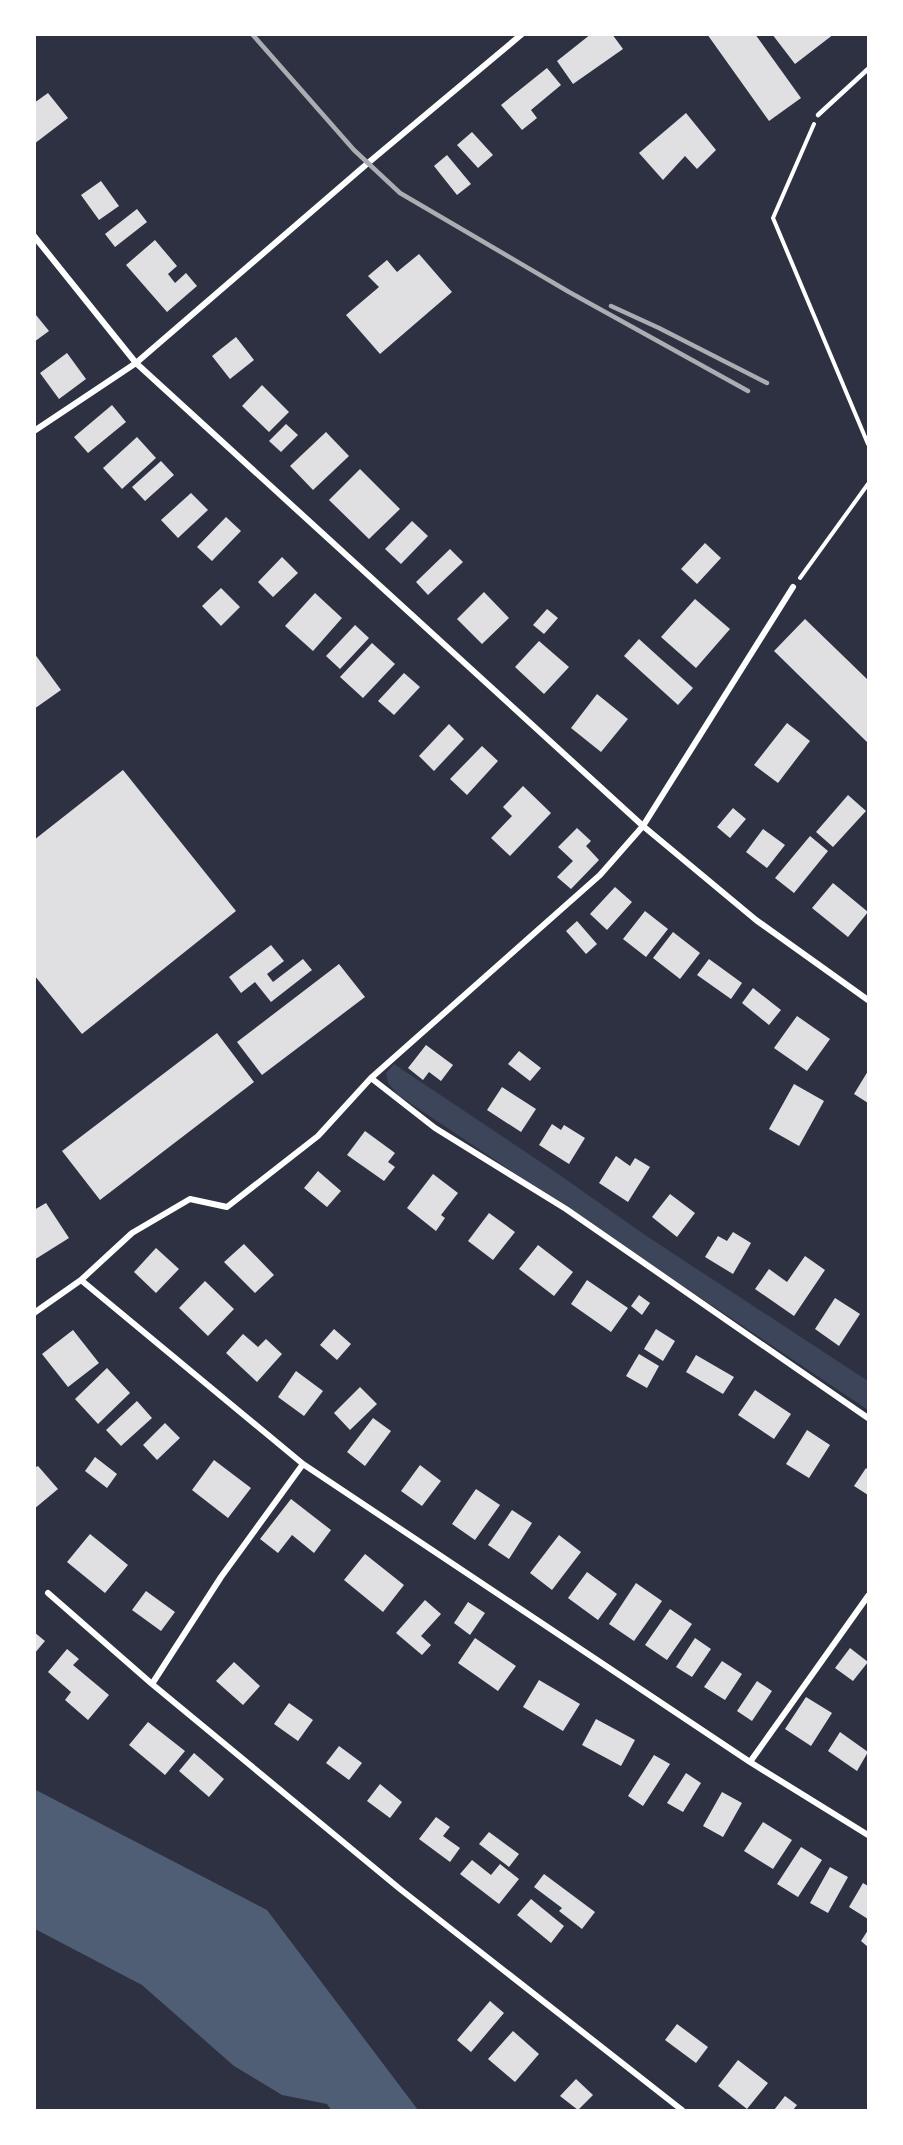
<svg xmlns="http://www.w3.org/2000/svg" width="903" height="2145" font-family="'Sofia Sans Condensed',sans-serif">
<rect width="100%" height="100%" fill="#2d3142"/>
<path fill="#3c4559" d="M394,1064L554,1171L645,1235L868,1381V1410L398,1095L388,1083L386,1073Z"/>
<path fill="#4f5d75" d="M34,1789L267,1910L418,2110H331L327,2104L282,2095L234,2066L142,1985L35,1929Z"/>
<path fill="#e0e0e3" d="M591,34H612L623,49L573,84L557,61Z
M707,34H755L801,98L769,121Z
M772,34H834L795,64Z
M547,68L561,85L531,110L537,118L522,130L501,105Z
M48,93L68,118L34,144V103Z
M686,113L716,150L697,169L685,156L663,180L639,153Z
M472,132L493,155L478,168L457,145Z
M447,155L471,184L457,195L434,166Z
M101,181L119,206L99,220L81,195Z
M137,209L147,222L115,247L105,234Z
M155,240L177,266L168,274L175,283L186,273L197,286L167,312L126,265Z
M419,254L452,292L380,354L346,315L379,287L368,276L387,260L397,272Z
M36,315L49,331L34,342V316Z
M236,337L254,360L230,379L212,356Z
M67,353L86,379L59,399L40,373Z
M262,385L289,412L269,432L242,406Z
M112,405L126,422L88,453L74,437Z
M286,424L298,435L281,452L269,441Z
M326,432L349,456L313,490L290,466Z
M137,437L156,458L122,489L103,468Z
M161,461L174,475L145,501L132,487Z
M360,469L400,509L369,539L329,500Z
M191,493L208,510L178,538L161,520Z
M226,517L241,531L212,561L197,547Z
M412,521L428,536L401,564L385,549Z
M705,543L721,558L697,584L681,569Z
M450,549L463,562L428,595L416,582Z
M282,557L298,573L273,597L258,582Z
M221,588L240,607L221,626L202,606Z
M484,592L509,618L482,644L457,619Z
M315,593L342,618L313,651L285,626Z
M695,599L730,629L696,668L661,637Z
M547,609L558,618L544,634L533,625Z
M805,619L868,680V743L774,651Z
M355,625L369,638L340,669L326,656Z
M639,639L693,688L678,705L624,656Z
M539,641L569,667L544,694L515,667Z
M372,643L395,664L363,698L340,677Z
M34,653L61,690L34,709Z
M404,673L420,687L394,715L378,701Z
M597,694L628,719L601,752L571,728Z
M787,723L810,741L778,783L754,765Z
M449,724L464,739L434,771L419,756Z
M482,746L498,761L467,795L450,779Z
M123,770L236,911L82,1034L34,975V840Z
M523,786L551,813L510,856L491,838L512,816L503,807Z
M848,795L866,811L833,847L816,832Z
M733,808L746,819L730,838L717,827Z
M577,828L591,841L586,846L599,860L571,889L557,877L573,861L558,847Z
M763,829L785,845L767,868L746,852Z
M810,836L828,851L794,893L775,878Z
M833,883L868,912L848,937L812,908Z
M615,887L632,902L607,930L590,914Z
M645,911L668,929L646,957L623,939Z
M577,921L597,944L586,954L566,931Z
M673,932L700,953L680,979L653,958Z
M271,945L284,961L267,974L273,982L303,959L312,970L271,1002L255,982L241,993L229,977Z
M709,959L742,983L731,999L697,975Z
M339,964L365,997L262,1075L237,1042Z
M753,988L781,1010L769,1025L742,1003Z
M797,1016L830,1039L807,1071L774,1048Z
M217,1033L254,1082L100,1200L62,1151Z
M426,1045L453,1065L441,1081L429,1072L423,1080L408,1068Z
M519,1051L541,1068L530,1081L508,1064Z
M868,1071V1103L854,1094Z
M794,1084L824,1101L799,1146L769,1129Z
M502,1087L536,1109L521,1132L487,1110Z
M552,1124L561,1130L564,1125L585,1138L569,1164L539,1145Z
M365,1131L395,1153L388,1162L395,1167L384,1181L347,1155Z
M616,1156L630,1166L635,1158L650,1167L628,1202L599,1183Z
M318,1171L341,1191L327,1207L304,1188Z
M433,1174L458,1193L441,1215L445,1218L436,1231L407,1208Z
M670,1194L695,1213L677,1237L652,1217Z
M46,1203L69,1238L34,1260V1210Z
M489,1213L515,1232L493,1260L468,1241Z
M733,1232L751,1243L733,1274L705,1257L718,1236L727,1241Z
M244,1244L274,1275L255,1293L224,1262Z
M538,1245L573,1272L554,1296L519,1269Z
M156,1248L179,1269L156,1293L134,1272Z
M805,1256L825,1270L794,1316L755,1289L769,1269L787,1282Z
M587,1280L628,1308L611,1332L571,1304Z
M205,1281L234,1309L208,1336L179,1308Z
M639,1295L650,1303L642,1315L631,1306Z
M835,1298L860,1314L839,1346L815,1329Z
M334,1329L351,1344L337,1360L320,1345Z
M656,1329L675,1341L663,1361L644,1349Z
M73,1330L99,1363L68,1387L42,1354Z
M243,1334L258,1347L266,1339L282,1354L257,1382L226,1353Z
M639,1354L659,1366L647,1388L626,1376Z
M696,1355L734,1377L723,1394L686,1372Z
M107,1368L130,1393L98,1424L75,1399Z
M296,1371L323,1391L304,1416L278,1397Z
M360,1387L377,1404L350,1430L334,1413Z
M755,1390L791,1414L774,1439L738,1415Z
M137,1401L152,1418L121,1446L106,1430Z
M373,1418L391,1431L365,1466L347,1452Z
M165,1423L180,1438L157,1460L143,1445Z
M807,1430L830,1445L809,1478L786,1464Z
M95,1457L117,1474L107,1488L85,1471Z
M214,1460L251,1488L228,1518L192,1490Z
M420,1465L441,1481L422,1506L401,1491Z
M38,1466L58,1489L34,1509V1468Z
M866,1468L868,1470V1495L854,1486Z
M476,1489L500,1505L475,1540L452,1524Z
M291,1499L331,1530L314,1553L292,1535L278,1553L260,1539Z
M512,1510L532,1523L509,1559L488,1545Z
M90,1534L128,1565L105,1593L67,1562Z
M559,1535L581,1552L552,1590L530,1573Z
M365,1554L404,1585L383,1612L344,1580Z
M587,1572L617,1594L598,1620L568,1598Z
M636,1583L662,1601L634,1641L609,1624Z
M146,1591L175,1612L161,1631L132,1610Z
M425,1600L441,1614L421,1636L431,1645L422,1655L396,1633Z
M468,1602L485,1613L470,1635L454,1623Z
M670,1609L692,1624L667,1660L645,1645Z
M34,1632L45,1641L34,1654Z
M475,1638L516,1666L498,1691L458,1663Z
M695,1638L711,1649L692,1677L676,1667Z
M850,1648L868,1662L853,1681L835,1668Z
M67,1649L79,1659L73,1665L109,1695L88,1720L65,1700L71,1692L48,1672Z
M722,1661L742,1674L725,1700L704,1687Z
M234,1662L260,1686L243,1705L216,1681Z
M539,1680L580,1704L563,1731L523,1707Z
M757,1681L772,1691L752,1721L737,1711Z
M806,1697L832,1713L811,1746L785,1729Z
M289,1703L313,1720L298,1741L274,1724Z
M596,1719L635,1740L621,1766L582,1745Z
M148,1722L185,1751L165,1775L129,1745Z
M840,1732L868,1752L857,1771L828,1751Z
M339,1746L362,1763L349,1780L326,1763Z
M194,1753L224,1779L209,1797L179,1771Z
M654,1755L670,1764L643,1806L628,1796Z
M686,1773L701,1783L683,1812L667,1803Z
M380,1784L402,1802L390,1818L367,1801Z
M722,1792L742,1803L723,1837L703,1826Z
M436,1817L450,1827L443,1836L460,1848L450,1862L419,1839Z
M763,1822L792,1840L773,1869L744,1851Z
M489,1832L519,1854L509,1867L479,1844Z
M801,1847L822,1860L798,1897L777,1884Z
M472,1860L491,1875L500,1864L519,1879L499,1904L460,1874Z
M830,1867L848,1877L828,1913L810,1903Z
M544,1874L595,1912L582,1929L559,1911L562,1908L534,1887Z
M863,1883L868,1886V1919L849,1907Z
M531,1899L564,1926L551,1943L517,1915Z
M868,1930V1947L861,1941Z
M490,2001L504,2013L471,2052L457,2040Z
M677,2024L708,2047L696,2063L665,2040Z
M513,2031L539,2054L515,2082L488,2059Z
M738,2060L768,2083L747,2109L718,2086Z
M576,2079L593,2095L578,2110L560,2096Z
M785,2096L797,2105L793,2110H774Z"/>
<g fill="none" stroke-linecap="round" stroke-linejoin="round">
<path stroke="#fff" stroke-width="4" d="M814,124L773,218L868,444
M800,578L868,484"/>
<path stroke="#fff" stroke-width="4.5" d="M818,115L868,69"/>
<path stroke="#fff" stroke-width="6" d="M34,236L136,363L643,826L756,920L868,1000
M34,431L136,363L368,163L522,34
M371,1078L435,1128L566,1209L868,1418
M81,1280L303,1464L750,1762L868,1835
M34,1313L81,1280L132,1233L190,1199L227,1207L318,1136L371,1078L600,875L643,826L793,587
M48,1593L152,1684L400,1889L682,2110
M152,1684L221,1577L303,1464
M750,1762L868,1596"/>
<path stroke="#abadb3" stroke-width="4.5" d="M252,34L354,150L400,193L569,292L748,391
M611,306L659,328L767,383"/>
</g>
<rect width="903" height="2145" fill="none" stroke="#ffffff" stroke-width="72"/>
</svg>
